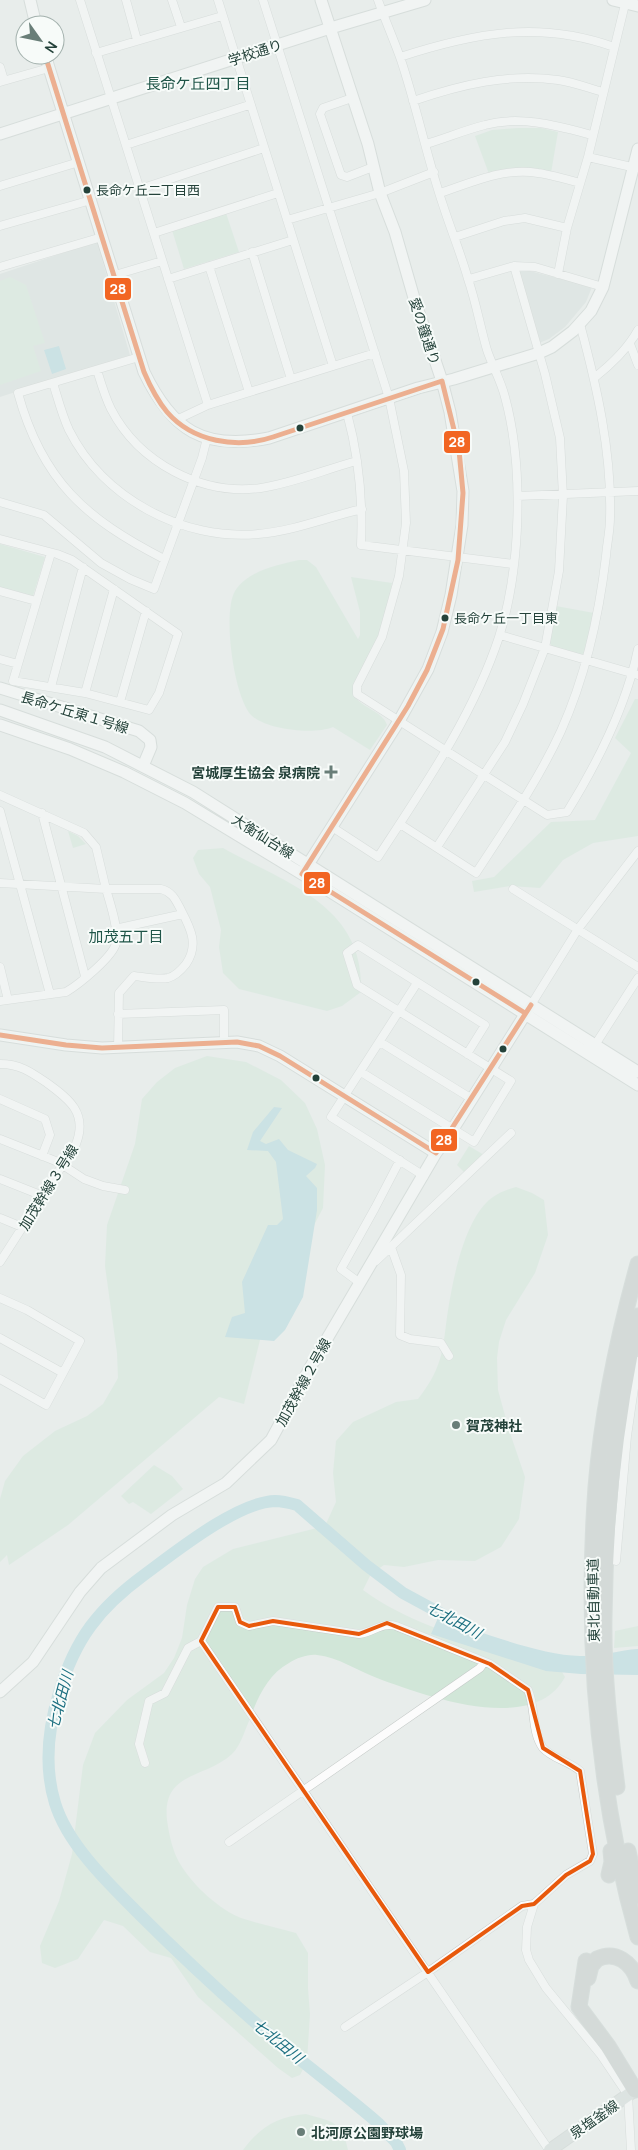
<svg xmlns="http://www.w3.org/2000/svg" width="638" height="2150" font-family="Manrope,'Noto Sans JP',sans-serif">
<rect width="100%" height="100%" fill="#e8edeb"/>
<path fill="#d6dedb" d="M93,243H97L130,355L0,397V274Z
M522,269L592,287L586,302L565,327L549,339L534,345L514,280Z"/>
<path fill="#d1e6d8" d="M518,128H541L558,132L551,173L489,174L475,136L492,130Z
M226,213L239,252L184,269L172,230Z
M10,277L26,285L45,343L33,346L41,371L0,385V281Z
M0,544L45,557L33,596L0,587Z
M299,560H307L316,567L358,639L360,635V612L351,577L392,583L386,616L379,636L354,695C361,708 383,711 387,725L370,750L333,727C314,735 268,730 252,716C234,699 222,613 235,591C249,570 277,565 299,560Z
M556,606L594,613L586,650L582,655L552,647L549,641Z
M635,699H638V836L593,843L563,860L540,888L510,886L474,892L472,881L494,877L551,822L595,820L631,753L615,738Z
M68,831L78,836L86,844L73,848Z
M223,848C285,883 365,905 361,992L342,1006L327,1011L239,989L223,973L219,947L221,930L210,887L199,874L193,858L198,850Z
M207,1056L246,1062L281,1080L305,1103L317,1129L325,1165L323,1208L298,1256L260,1340L244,1404L219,1397L68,1525L9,1565L7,1555L0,1562V1499L5,1481L23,1456L55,1431L87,1416L103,1404L118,1378L117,1353L105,1266L107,1225L135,1144L142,1099L157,1082L175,1068Z
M469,1146L484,1155L465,1173L457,1165Z
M516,1187L532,1193L544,1200L548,1235L535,1273L506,1320L499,1342L497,1358L498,1390L509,1430L525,1477L519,1519L501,1547L475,1561L438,1560L404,1567L384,1565L371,1574L363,1590C417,1630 495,1647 559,1667L565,1677C534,1736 425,1696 377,1678C358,1671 338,1657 317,1655C308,1654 297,1658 289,1663C267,1675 257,1699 249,1721C244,1732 241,1745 232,1754C205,1779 162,1771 167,1820C169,1835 173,1854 182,1867C194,1886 220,1910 241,1918C259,1924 278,1928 296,1933L308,1953V1989L310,2014L307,2061L300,2075L292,2078L278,2068L198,1997L171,1958L150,1952L123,1926L104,1920L78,1959L55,1968L42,1963L40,1946L59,1901L72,1854L83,1765L95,1733L127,1700L164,1673L174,1658L182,1638L187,1605L195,1579L203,1567L233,1549L325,1526L336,1502L333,1473L336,1441L353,1422L396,1402L418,1399C428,1386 435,1375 440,1359C444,1346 445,1331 447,1317C452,1284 462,1228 486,1203C495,1194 505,1190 516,1187Z
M154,1465L172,1476L183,1489L151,1514L133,1502L129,1504L121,1496Z
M638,1626V1646L614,1648L615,1631Z
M306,2114C333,2122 342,2121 348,2150H243C261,2126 277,2117 306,2114Z"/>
<path fill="#a9d4db" d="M59,346L66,369L52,374L44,350Z
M274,1107L282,1108L260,1141L266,1144L279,1139L288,1150L317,1164L315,1168L306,1176L317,1188V1210L303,1297L285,1330L274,1341L225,1337L232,1317L245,1313L242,1282L268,1225H277L283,1219L276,1162L268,1151L247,1150L253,1132Z
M438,1618C479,1631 539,1655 580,1656C599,1657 619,1650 638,1649V1675L581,1674L546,1671L431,1634Z"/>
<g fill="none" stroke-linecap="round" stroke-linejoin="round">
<path stroke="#a9d4db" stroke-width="12" d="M400,2150L396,2142L378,2123C336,2087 291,2054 250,2018C210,1983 172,1947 135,1910C106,1881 67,1843 55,1803C44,1767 48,1729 59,1693C75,1639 99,1608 144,1575C174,1553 237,1502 275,1501C283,1501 290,1503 297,1505L366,1565L403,1593L475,1632"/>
<defs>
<path id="street" d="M80,0L208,405
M126,0L137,40
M172,0L181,27
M218,0L333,366
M263,0L389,398L404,471L406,523L399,576L382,637L357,686V694L547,815L567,812C598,762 626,707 638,649
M96,53L222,16
M400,57C474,33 539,20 614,47
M0,67L4,80
M0,82L49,68
M352,98L323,108L320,114L341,175L347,177L373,167
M413,101C460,85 508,73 558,80C573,82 588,88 603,92
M426,144C446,138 465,130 485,125C520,115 558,126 592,135
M126,145L249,105
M588,157L636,168
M0,186L79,162
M140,189L264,148
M440,193C471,183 504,167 538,173C552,175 566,179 580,183
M287,220L380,193L434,172
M0,226L91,200
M154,233L278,193
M455,237L504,221L525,218L567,228
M252,252L291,379
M209,266L249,392
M0,267L102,237
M558,274L567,228L588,157L626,0
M115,275L162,261
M168,279L293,240
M469,279L514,266L535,267L603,287
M630,344L638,365
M139,357L18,393C42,481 86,519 164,559
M97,370C101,383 105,397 111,409C139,463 202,496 261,488C294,483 326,469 357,461
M594,378C612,364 627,350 638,330
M53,383C58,399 62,415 69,430C103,498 183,541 258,534C294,531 327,517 362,509
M347,413C359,457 363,500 361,545L513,564
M176,420L208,405L375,353
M518,496L638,491
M0,502L44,515L101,563L130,579L154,589L202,458L207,438
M0,539L57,554L72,560L178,634L159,693L149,710L85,693L13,681L51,553
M0,591L36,601
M500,635L638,675
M0,659L18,664
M51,687L83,567
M85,693L114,589
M120,702L146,611
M0,795L84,833L96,847L106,889H161C173,892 176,901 181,910C191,929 199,945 186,964C182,969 176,976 168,978C158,980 144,977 134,976L119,993L118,1048
M0,811L50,994
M42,813L85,976
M400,824L476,873C506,827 538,781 561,731C586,675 599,616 606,556C607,543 610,531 610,518C612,453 597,387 580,324
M332,827L378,857C423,788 473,716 499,637C521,568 524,467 505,397C501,381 492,365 487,350C480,326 476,302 468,279C461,254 451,230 443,205C427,158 417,108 401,60C394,40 385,20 378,0
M437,847L505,742L523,704L545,648L559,571L563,496L560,438L545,374L514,266
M0,883L106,889C110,903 119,929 116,943C113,957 78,985 66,992L0,1001
M513,889L638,967
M115,929L183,914
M0,967L8,1000
M417,983L331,1117L424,1176
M531,1005L578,929L638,851
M118,1014L224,1010V1042
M380,1042L472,1099
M595,1045L638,978
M0,1064C20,1064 31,1072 47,1083C69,1099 88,1113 76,1144L0,1262
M361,1072L474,1142L511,1081L357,985L347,953L358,945L485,1025L467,1054
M0,1099L45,1119L50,1135L42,1156
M0,1139L58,1162L84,1179L103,1186L125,1190
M0,1179L43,1196
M0,1218L22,1227
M391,1247L401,1275L400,1335L410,1339L441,1343L449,1356
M376,1261L511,1133
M360,1283L341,1269L375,1208L400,1160
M0,1298L27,1310L80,1341L46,1405L0,1379
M0,1338L63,1373
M609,1559L616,1561L627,1436L638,1361
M145,1763L139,1744L149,1701L165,1693L188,1648L201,1641
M229,1842L480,1668L484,1662
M345,2027L428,1972L522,1906L534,1904
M549,2150L201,1641L218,1607H235L240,1622L249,1626L273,1621L359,1634C374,1632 381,1622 396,1626L490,1664L528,1690C536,1708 531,1732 543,1748C553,1759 569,1761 580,1771L593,1854L590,1861L566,1875L534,1904L527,1927L526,1950L529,1960L546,1988L601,2055L628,2095L631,2150"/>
<path id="secondary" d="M30,0L36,25
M613,0L638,6
M45,55L144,372C172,430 203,451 269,438L418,388L454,379L539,353L552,347L573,331L591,311L603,287L638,149
M0,134L324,30L425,0
M0,688L139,731L150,740L151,747L143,766
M0,710L105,747L193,792L638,1072
M0,725L70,749L124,772L185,803L302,874L638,1085
M302,874L399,721L428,669L442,632L451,595L462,525L463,491L450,412L442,381L414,298L395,232L380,193L368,144L321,0
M0,1035L66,1045L102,1048L237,1042L259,1046L280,1056L436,1153
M0,1692L33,1662L80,1592L101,1568L172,1515L226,1483L271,1440L311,1366L436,1153L453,1129L531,1005"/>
<path id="primary" d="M550,2150L638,2088"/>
<path id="highway" d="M638,1264C618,1336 602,1412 596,1487C585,1637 597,1791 638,1937
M617,1787C610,1731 603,1673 604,1617C605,1515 616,1415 638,1316
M628,1851L638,1896
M609,1875L612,1862L611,1851
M586,1961L579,2007L608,2046L635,2090
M588,1978L591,1966L597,1959C616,1950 632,1963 638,1981"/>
</defs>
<use href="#street" stroke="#c5cac8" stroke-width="9"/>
<use href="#secondary" stroke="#c3cbc8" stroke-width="13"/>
<use href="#primary" stroke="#c3ccc9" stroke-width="14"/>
<use href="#highway" stroke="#c3ccc9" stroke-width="17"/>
<use href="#street" stroke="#fcfcfc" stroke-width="8"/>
<use href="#secondary" stroke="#fcfcfc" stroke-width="11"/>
<use href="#primary" stroke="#cfd7d5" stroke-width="12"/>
<use href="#highway" stroke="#bcc4c2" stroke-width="15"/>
<defs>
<path id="bus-1" d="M45,55L144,372C150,386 157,400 167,412C193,442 237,449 273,437L442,381L459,450L463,493L458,560L443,629L427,670L408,706L302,874L525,1013
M0,1035L66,1045L102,1048L237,1042L259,1046L280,1056L436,1153L531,1005"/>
</defs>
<use href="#bus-1" stroke="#f7fbf9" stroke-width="9"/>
<use href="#bus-1" stroke="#f26522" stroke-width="5"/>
</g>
<path d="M0 0H638V2150H0ZM218,1607H235L240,1622L249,1626L273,1621L359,1634L387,1623L490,1664L528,1690L543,1748L580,1771L593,1854L590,1861L566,1875L534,1904L522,1906L428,1972L201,1641Z" fill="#e8edeb" fill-opacity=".55" fill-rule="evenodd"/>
<path fill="none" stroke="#e8590c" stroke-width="4" stroke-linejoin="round" d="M218,1607H235L240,1622L249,1626L273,1621L359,1634L387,1623L490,1664L528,1690L543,1748L580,1771L593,1854L590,1861L566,1875L534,1904L522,1906L428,1972L201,1641Z"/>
<g fill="#24423a" stroke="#f7fbf9" stroke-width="2">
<circle cx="87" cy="190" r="4.5"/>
<circle cx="300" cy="428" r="4.5"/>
<circle cx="445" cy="618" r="4.5"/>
<circle cx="476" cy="982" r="4.5"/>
<circle cx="503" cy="1049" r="4.5"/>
<circle cx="316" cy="1078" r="4.5"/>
</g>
<g fill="#697e78" stroke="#f7fbf9" stroke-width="2">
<path d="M328.5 764.5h5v5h5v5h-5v5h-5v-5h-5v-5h5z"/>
<circle cx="456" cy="1425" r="5"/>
<circle cx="301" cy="2132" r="5"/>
</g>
<g text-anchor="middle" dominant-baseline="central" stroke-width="4" stroke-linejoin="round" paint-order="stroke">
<g font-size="13" fill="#24423a" stroke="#f7fbf9" text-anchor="start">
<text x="96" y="190">長命ケ丘二丁目西</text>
<text x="454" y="618">長命ケ丘一丁目東</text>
</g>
<g font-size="14" fill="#24423a" stroke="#f7fbf9">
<text transform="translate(255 52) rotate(-18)">学校通り</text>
<text transform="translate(425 331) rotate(72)">愛の鐘通り</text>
<text transform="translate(75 712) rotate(17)">長命ケ丘東１号線</text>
<text transform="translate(263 836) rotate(32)">大衡仙台線</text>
<text transform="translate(48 1187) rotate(-58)">加茂幹線３号線</text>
<text transform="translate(303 1382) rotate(-61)">加茂幹線２号線</text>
<text transform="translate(593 1600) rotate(-91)">東北自動車道</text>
<text transform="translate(594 2119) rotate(-35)">泉塩釜線</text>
</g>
<g font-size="14" font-weight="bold" fill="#24423a" stroke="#f7fbf9" text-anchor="start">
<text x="320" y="772" text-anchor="end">宮城厚生協会 泉病院</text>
<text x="466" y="1425">賀茂神社</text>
<text x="311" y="2132">北河原公園野球場</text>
</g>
<g font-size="15" fill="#1f5548" stroke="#f7fbf9">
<text x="198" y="83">長命ケ丘四丁目</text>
<text x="126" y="936">加茂五丁目</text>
</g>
<g font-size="15" font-style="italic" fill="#1c6f80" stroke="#f7fbf9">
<text transform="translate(454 1620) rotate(28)">七北田川</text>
<text transform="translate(60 1700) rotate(-75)">七北田川</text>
<text transform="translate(278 2041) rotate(39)">七北田川</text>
</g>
</g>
<g stroke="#f7fbf9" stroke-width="2">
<rect x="104" y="277" width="28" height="24" rx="5" fill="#f26522"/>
<rect x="443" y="430" width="28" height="24" rx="5" fill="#f26522"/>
<rect x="303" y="871" width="28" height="24" rx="5" fill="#f26522"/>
<rect x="430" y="1128" width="28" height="24" rx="5" fill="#f26522"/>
</g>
<g font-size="14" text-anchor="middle" font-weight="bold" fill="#fff">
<text x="118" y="294">28</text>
<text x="457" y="447">28</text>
<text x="317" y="888">28</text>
<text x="444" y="1145">28</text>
</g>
<g transform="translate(40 40) rotate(123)"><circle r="24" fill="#f7fbf9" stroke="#a3b1ad"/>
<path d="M0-4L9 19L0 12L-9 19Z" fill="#697e78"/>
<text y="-8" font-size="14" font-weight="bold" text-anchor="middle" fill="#24423a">N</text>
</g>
</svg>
